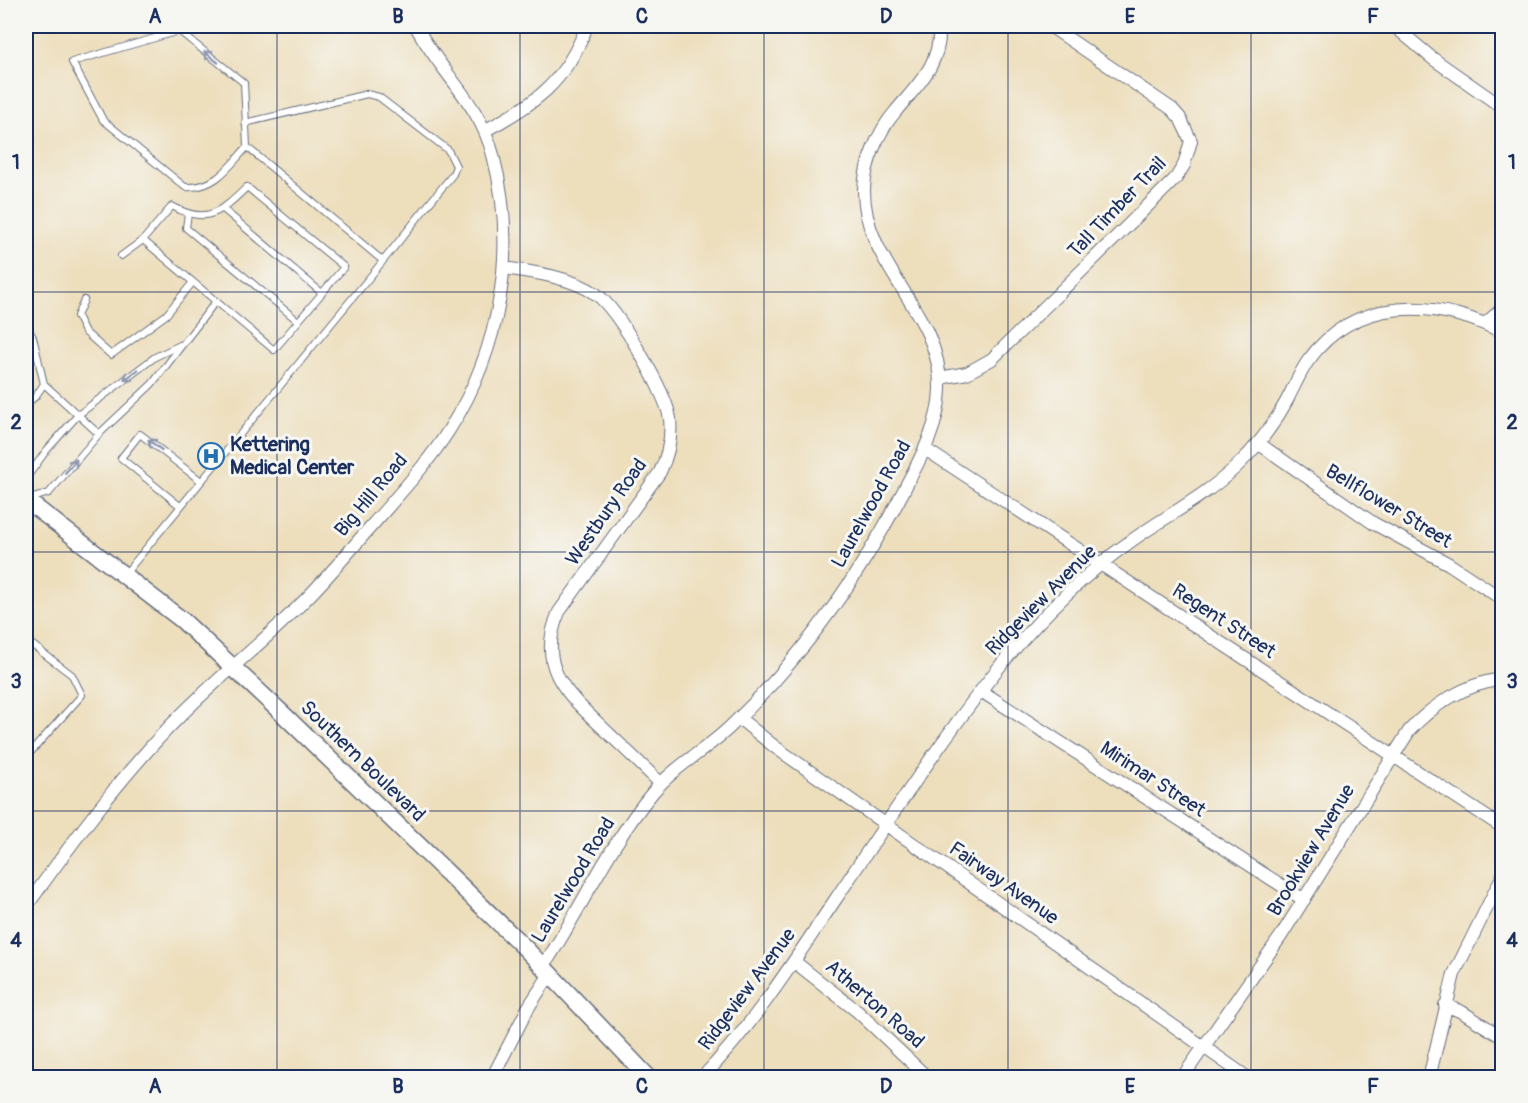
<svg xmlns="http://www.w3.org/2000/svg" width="1528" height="1103" font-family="Pangolin,sans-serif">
<rect width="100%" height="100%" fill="#f6f6f2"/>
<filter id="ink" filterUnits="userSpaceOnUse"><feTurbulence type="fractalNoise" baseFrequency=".0167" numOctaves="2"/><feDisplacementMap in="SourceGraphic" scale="12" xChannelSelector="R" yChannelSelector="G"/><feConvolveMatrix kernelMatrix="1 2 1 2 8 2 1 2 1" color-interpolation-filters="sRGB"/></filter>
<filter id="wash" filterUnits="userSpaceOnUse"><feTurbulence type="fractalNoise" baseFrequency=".008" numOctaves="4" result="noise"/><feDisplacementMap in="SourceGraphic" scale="24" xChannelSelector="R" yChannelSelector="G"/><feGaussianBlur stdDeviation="1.35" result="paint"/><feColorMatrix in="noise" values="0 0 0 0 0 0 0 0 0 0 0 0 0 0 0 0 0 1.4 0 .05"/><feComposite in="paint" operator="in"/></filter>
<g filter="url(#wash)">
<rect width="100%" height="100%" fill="#eddebc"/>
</g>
<g filter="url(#ink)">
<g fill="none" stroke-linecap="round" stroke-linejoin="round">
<defs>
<path id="lane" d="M177,26L179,31L244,83L247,147
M245,123L367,94L379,97L448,150L456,166L453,174L383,261
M247,187L344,267L274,350L143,240L172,206C207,226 222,211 247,187Z
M223,209L322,293
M188,213L186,228L298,321
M121,256L143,240
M84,300L77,316L85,332L111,355L166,315L193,282
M26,325L33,337L44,384L99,434
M26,404L35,397L44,384
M26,499L28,476L46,451L78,415L155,357L180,345
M30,499L49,493L99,434L152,384L216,301
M180,506L121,458L140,434L201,481
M125,574L383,261L247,147C228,168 215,189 185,187L103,120L72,62L179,31
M26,640L72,675L82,695L29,754L26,752"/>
<path id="street" d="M1394,26L1432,58L1502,107
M486,130C538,102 565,82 587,26
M504,268C533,272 571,277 596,294C617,308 667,394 670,419C672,438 668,455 660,472L559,612C535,667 567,694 604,729C623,747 642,765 660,783
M1485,324L1502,309
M940,378L967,373L992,359L1176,178L1184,165L1191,141L1180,118L1172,109L1050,26
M1258,443L1373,523L1449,564L1502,599
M925,449L1502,827
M981,691L1304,900
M739,718L775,747L1248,1078
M26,907C73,841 124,772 182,714C219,677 261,644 298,607C325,581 349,551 374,523C400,493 428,463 449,430C501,349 518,248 493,155C480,103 439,71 416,26
M796,963L857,1011L928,1078
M543,967C581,909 609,845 653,792C675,766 706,750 730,727C802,658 860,576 905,488C921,457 939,426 940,389C942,312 863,266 864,189C865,163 878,132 895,112C917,85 942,64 939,26
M1445,1005L1462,1012L1502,1037
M492,1078L528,1008L550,974
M702,1078C756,1021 792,964 835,900C888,821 941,740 1000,666C1037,621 1083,575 1131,541C1166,516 1204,497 1236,467C1255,449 1273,426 1286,402C1293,389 1299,374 1308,361C1355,295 1437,299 1502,332
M1182,1078L1281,936L1409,731C1433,704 1466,684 1502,679
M1429,1078L1454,974L1502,877"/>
<path id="secondary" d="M26,500L182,620L284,715L525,948L649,1078"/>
</defs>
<use href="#lane" stroke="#646c7f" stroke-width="8"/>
<use href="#street" stroke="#646c7f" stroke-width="14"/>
<use href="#secondary" stroke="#646c7f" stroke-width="19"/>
<use href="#lane" stroke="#fff" stroke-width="6"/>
<use href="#street" stroke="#fff" stroke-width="12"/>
<use href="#secondary" stroke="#fff" stroke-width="16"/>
</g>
<defs><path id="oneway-shaft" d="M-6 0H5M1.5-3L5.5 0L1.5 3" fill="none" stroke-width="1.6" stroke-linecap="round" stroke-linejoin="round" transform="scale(1.5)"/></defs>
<g stroke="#8d97ae">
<use href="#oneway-shaft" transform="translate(211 57) rotate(-142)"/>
<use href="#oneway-shaft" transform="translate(131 375) rotate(143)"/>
<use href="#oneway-shaft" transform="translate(155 445) rotate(-142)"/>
<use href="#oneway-shaft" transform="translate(71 466) rotate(-50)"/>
</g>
</g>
<path fill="none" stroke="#1b2f5e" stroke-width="1.5" stroke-opacity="0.55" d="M277,26V1078M520,26V1078M764,26V1078M1008,26V1078M1251,26V1078M26,292H1502M26,552H1502M26,811H1502"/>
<defs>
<symbol id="hospital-ring" viewBox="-11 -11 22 22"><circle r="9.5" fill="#f6f6f2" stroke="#1f6fb2" stroke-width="1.5"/><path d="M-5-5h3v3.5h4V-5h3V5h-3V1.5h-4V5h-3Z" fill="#1f6fb2"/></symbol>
</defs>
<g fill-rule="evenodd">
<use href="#hospital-ring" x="196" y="441" width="30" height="30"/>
</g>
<g text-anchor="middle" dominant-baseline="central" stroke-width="6" stroke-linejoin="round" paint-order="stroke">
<g font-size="20" fill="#1b2f5e" stroke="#f6f6f2">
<text transform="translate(1117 207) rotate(-46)">Tall Timber Trail</text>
<text transform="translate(371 495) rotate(-50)">Big Hill Road</text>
<text transform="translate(871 504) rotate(-61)">Laurelwood Road</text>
<text transform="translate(1389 506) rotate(31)">Bellflower Street</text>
<text transform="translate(606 512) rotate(-55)">Westbury Road</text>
<text transform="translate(1041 600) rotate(-45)">Ridgeview Avenue</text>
<text transform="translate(1224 621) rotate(33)">Regent Street</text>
<text transform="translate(363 761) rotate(44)">Southern Boulevard</text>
<text transform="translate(1153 779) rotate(33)">Mirimar Street</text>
<text transform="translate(1311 850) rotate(-59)">Brookview Avenue</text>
<text transform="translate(573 880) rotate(-59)">Laurelwood Road</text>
<text transform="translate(1004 883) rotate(35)">Fairway Avenue</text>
<text transform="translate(747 989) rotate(-53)">Ridgeview Avenue</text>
<text transform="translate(875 1004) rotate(41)">Atherton Road</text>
</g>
<g font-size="20" font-weight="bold" fill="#1b2f5e" stroke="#f6f6f2" text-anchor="start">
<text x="230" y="444">Kettering<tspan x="230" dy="23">Medical Center</tspan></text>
</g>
</g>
<rect width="1528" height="1103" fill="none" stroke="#f6f6f2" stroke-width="66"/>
<rect x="33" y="33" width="1462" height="1037" fill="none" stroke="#1b2f5e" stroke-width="2"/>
<g font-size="20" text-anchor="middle" font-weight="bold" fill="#1b2f5e">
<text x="155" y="23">A</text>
<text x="398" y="23">B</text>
<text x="642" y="23">C</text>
<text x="886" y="23">D</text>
<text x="1130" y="23">E</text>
<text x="1373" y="23">F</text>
<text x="16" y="169">1</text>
<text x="1512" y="169">1</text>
<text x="16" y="429">2</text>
<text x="1512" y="429">2</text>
<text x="16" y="688">3</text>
<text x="1512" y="688">3</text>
<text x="16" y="947">4</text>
<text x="1512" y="947">4</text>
<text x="155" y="1093">A</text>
<text x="398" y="1093">B</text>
<text x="642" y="1093">C</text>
<text x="886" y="1093">D</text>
<text x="1130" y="1093">E</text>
<text x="1373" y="1093">F</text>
</g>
</svg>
